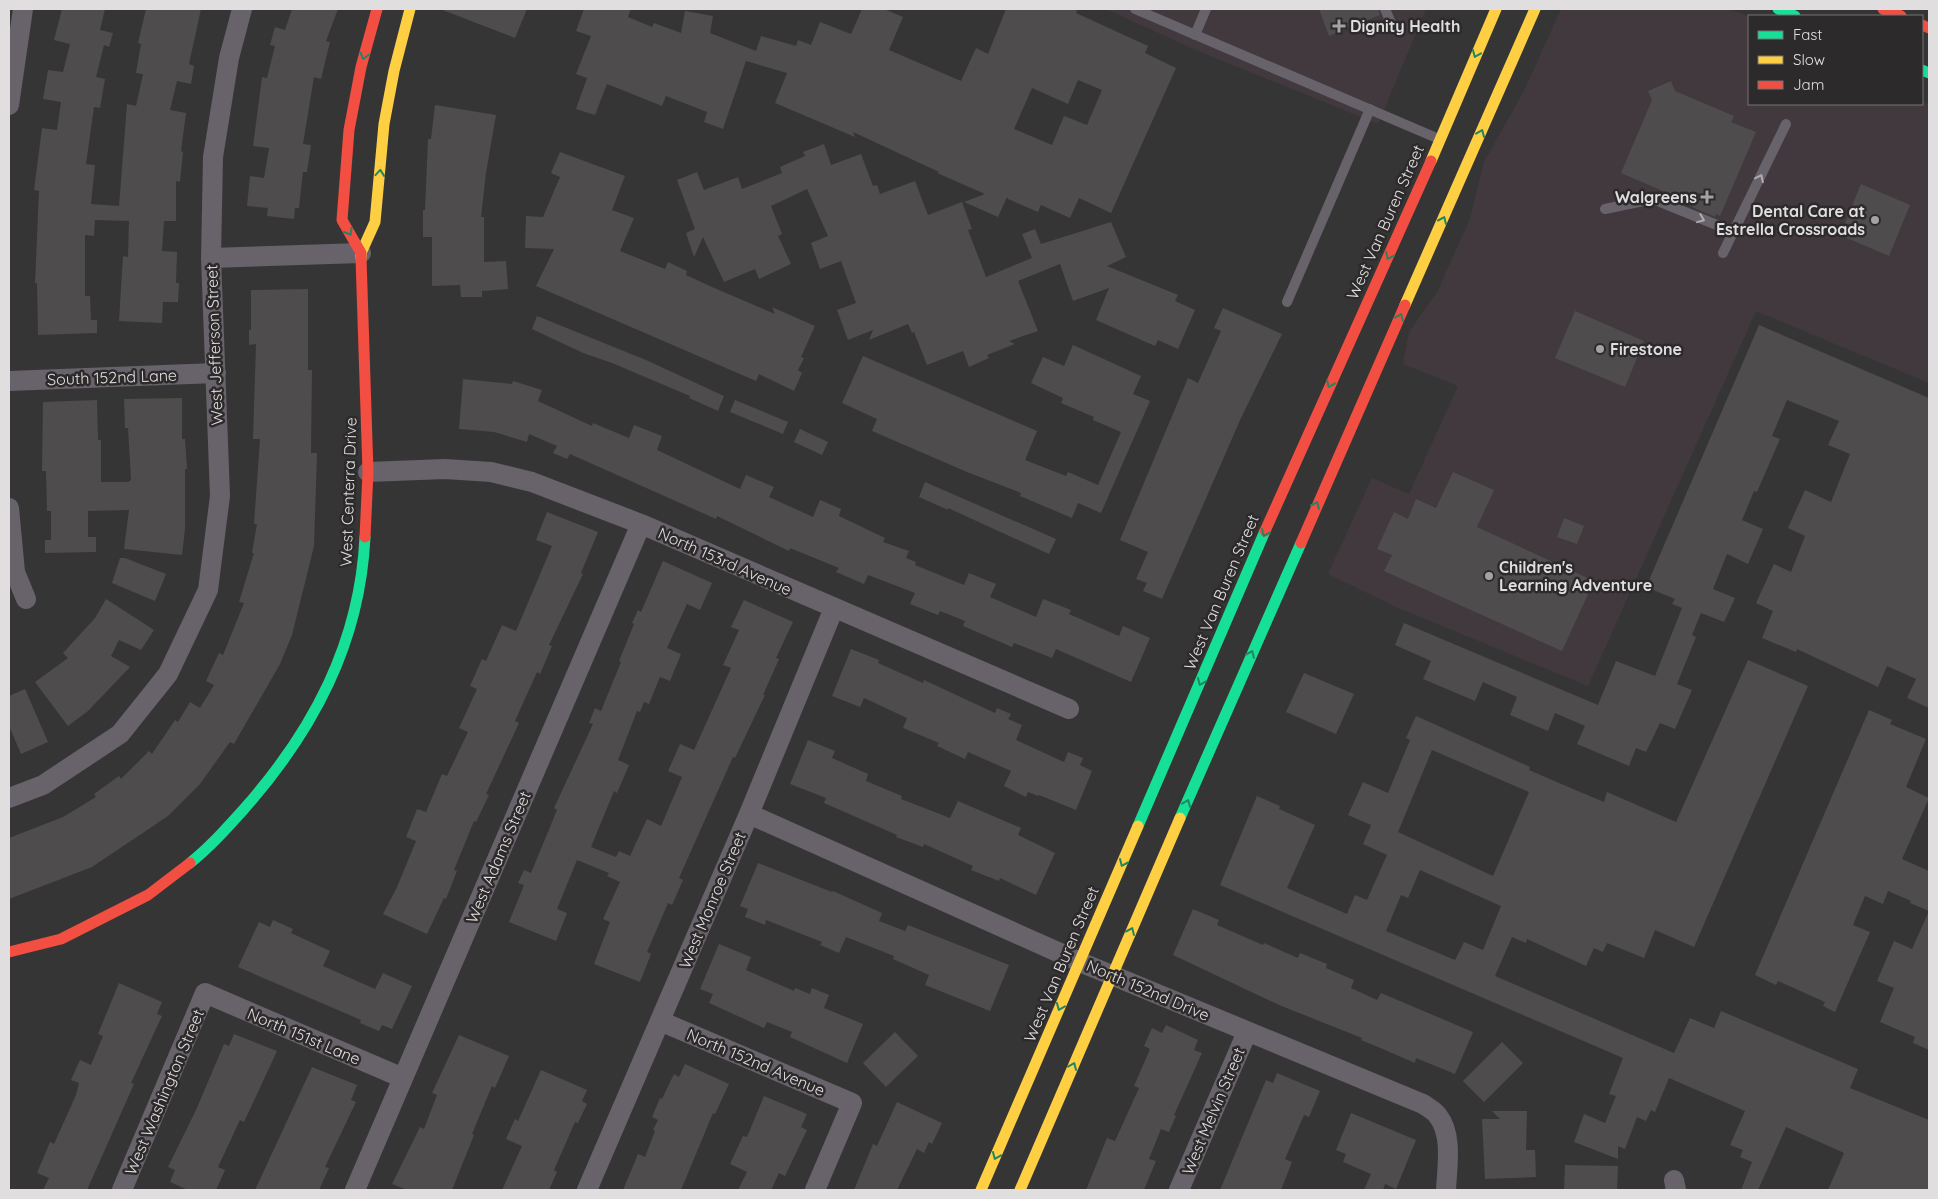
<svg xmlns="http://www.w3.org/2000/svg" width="1938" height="1199" font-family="Quicksand,sans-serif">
<rect width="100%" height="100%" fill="#363535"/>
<path fill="#42393e" d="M1106,9H1426L1378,124L1196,50Z
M1561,9H1730L1749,17V104H1922V101L1929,105V383L1756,311L1588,686L1396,607L1328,574L1372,478L1409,494L1458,386L1403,364L1409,332L1437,292L1470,219L1484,162L1525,89Z"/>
<path fill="#4e4c4c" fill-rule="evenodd" d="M62,9H105L100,30L113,33L109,47L104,45L96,77L105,79L100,108L94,107L86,164L95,165L91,204L119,206L127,104L136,106L143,74L136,73L141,44L138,43L146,9H201L189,64L194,66L191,84L177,81L170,110L186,113L181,151L183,152L180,182L176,181V221H164L162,251L177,252L176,283H179L178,302H163L162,323L119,321L123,256L128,257L129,221L95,220L94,236L85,235V296H90L91,320H97V333L38,335L37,283H35L39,191L34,190L42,128L57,130L61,102L43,99L48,70L63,72L70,44L54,40Z
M292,9H338L326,41L330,42L321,79L314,77L303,144L311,145L307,172H303L299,208H295L294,219L267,216L268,208L247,206L250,176L264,178L269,148L253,146L262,77L267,78L275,46L270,45L275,27L285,30Z
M440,9H527L515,38Z
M584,9H631L628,17L652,27L654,23L681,33L685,11L713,16L710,33L756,51L761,36L796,46L798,40L811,45L820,22L851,34L862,9H884L903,17L889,50L961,81L976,48L988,54L1006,9H1077L1076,13L1148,46L1145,53L1176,68L1111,213L1079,198L1070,218L1041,205L1038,212L1008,199L1007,197L998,217L964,202L985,194L937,173L939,172L853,132L855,137L775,103L787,73L746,61L723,129L704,122L707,112L666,96L662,106L607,84L595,115L576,109L587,78L576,74L591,36L576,31ZM1078,80L1102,90L1087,125L1064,116L1052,145L1014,129L1032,88L1068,104Z
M1319,9H1378L1380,15L1329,36Z
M1671,81L1675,91L1734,116L1731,122L1756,132L1720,216L1716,214L1715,217L1692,207L1693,204L1621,173L1652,100L1648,91Z
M435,105L496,115L486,173L481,217H484V262L506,261L508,289L482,291V297H461L460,285L432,286V237H423V210H425L428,139H431Z
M824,144L831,165L861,154L873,186L877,185L880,194L915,181L928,215L962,202L972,229L968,230L986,277L1032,258L1022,234L1035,229L1041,244L1111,222L1126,257L1107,266L1178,295L1175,301L1195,310L1178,349L1158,340L1155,346L1096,320L1109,288L1073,301L1060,264L1018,281L1038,331L1009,341L1015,344L987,355L989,358L969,367L963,351L927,365L914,332L912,333L908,324L869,340L873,330L848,340L837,310L856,303L841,261L820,269L811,243L828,236L807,189L771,206L782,234L778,236L791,264L759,279L755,269L724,282L703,237L694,257L686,233L695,229L677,180L697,172L704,190L738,177L742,189L782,173L780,167L805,156L803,152Z
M560,152L625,176L612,210L634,218L620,251L665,269L668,262L687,271L686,275L712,287L775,314L772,307L815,326L801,357L804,358L798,370L802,373L794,391L759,374L756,381L536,286L554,249L525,248L526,216L543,217L560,177L551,173Z
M1861,184L1910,205L1889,256L1840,235Z
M308,289V370H312L311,453H317L314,546L292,635L280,664L234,744L230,742L200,784L168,816L92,867L9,899V838L63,817L96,797L94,794L119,776L121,779L149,751L152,754L175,720L178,722L190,702L200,708L214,685L206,681L219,653L223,655L244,603L239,602L254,553H252L257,524H254L260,439H253L256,344L249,345V330H251V290Z
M1223,308L1282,334L1241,418L1162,599L1143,591L1147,583L1136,579L1148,552L1120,540L1188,378L1198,383L1221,331L1214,328Z
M1575,311L1644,341L1625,387L1555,358Z
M537,316L646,360L724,396L718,411L689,398L690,396L612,363L583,353L532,329Z
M1759,325L1929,398V708L1907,698L1916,679L1887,666L1878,687L1797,649L1796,652L1762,638L1773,611L1756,603L1774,564L1791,572L1805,536L1788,528L1805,490L1831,502L1850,454L1828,445L1839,421L1787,400L1772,436L1780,439L1757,492L1754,491L1742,520L1763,529L1748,564L1727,554L1713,589L1735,598L1724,622L1701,613L1692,635L1696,637L1677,684L1692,690L1675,729L1660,723L1646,752L1636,748L1629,766L1577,744L1585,726L1555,713L1548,731L1510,715L1517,697L1483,682L1475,701L1423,679L1431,661L1395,645L1404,623L1598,705L1616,661L1655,676L1682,608L1672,604L1675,599L1646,587Z
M1073,345L1141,376L1133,394L1150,401L1101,513L1078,503L1072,518L1020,496L1021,493L967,472L872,431L877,419L842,403L863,356L1037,431L1025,460L1066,476L1068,472L1098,485L1121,432L1093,420L1094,417L1061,403L1063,398L1031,383L1043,357L1064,366Z
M463,379L512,384L513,381L542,390L538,401L592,426L593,423L629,438L634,425L662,436L657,450L740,489L746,475L774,487L769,497L813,517L820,500L841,509L839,516L885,538L883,542L909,551L906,558L916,562L915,565L964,585L969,573L996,584L990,597L1036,617L1043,599L1071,610L1069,614L1119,636L1123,626L1150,638L1131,682L1056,649L1052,658L1014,643L1012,647L963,626L965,621L940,611L938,615L910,604L915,593L868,575L864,584L836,572L839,568L790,548L789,551L717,516L716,519L570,454L567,459L553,453L557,446L529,434L527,442L494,432L459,429Z
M182,398V439H185L187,469H185V529L182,555L124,549L129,510L88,511V537H96V552L45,553V540H51V511H47L46,471H42L43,402L97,400L98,440H101V482H128L131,480L128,428H125L124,399Z
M735,400L788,422L783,434L730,412Z
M800,429L828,442L822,455L794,442Z
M1453,472L1494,490L1477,527L1594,581L1562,651L1384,571L1392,555L1377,549L1394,512L1408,519L1416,499L1436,508Z
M925,482L1056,539L1049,554L948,508V510L919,497Z
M547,512L598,532L581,573L583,574L549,645L552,646L540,674L537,672L515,721L519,723L486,794L489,795L476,822L474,821L454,870L457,871L446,899L444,898L427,934L383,914L397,887L416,841L406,837L417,809L426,812L442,774L447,776L468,732L459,728L477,689L470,686L482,659L486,661L502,625L516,631L552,546L536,540Z
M1564,518L1584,526L1577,544L1557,537Z
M120,558H125L166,574L155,601L112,583Z
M663,561L712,583L700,610L687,604L667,648L681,654L670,681L660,677L649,704L644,702L640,712L637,711L618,760L629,765L617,793L614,791L591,847L616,857L619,851L630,856L647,819L661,826L682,777L668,771L680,744L694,750L731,668L723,665L739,630L731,627L744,600L793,622L776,658L779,659L763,695H765L735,758L733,757L679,878L683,880L672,905L668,903L647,952L651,954L640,982L594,964L610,922L603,919L620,882L607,876L609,873L577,860L557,909L567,913L556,941L509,922L524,885L518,883L524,870L531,873L557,810L554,808L593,724L589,723L595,708L601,711L621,662L619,661L634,624L632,623L638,610L641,612Z
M106,599L154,630L141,650L119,640L111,656L130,667L88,711L68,726L35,682L68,658L63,653L95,618Z
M851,649L879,660L878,663L923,683L924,680L995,713L997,708L1011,714L1008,719L1022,725L1016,740L1064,762L1068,752L1083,758L1080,765L1092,771L1076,810L1039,795L1038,796L1028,792L1026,797L1004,786L1011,771L968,752L965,759L937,746L939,743L903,728L907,718L864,698L860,707L832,696Z
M1748,660L1808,686L1694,947L1655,930L1644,958L1607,943L1603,952L1594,948L1586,966L1527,939L1526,943L1512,937L1495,976L1674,1053L1690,1018L1714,1028L1721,1011L1858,1069L1850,1088L1929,1120V1190H1828L1844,1153L1786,1127L1758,1190H1741L1752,1162L1740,1157L1743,1150L1730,1145L1745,1111L1669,1078L1655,1112L1651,1110L1646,1121L1637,1117L1625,1149L1618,1146V1159L1574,1142L1584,1114L1605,1123L1616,1096L1609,1094L1623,1058L1220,885L1257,796L1280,806L1279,809L1315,825L1287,888L1347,914L1355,895L1367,900L1387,855L1363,844L1371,825L1348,815L1363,782L1388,793L1410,740L1406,738L1416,716L1530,767L1529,770L1566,786L1604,802L1607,792L1676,822ZM1432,750L1529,792L1493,876L1398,832ZM1420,870L1501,906L1483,950L1464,942L1455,960L1386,931L1401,895L1408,898Z
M1304,673L1354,694L1336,734L1286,712Z
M25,689L48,742L21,754L9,726V696Z
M1869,710L1892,720L1890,724L1926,739L1906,787L1929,798L1902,859L1929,871V1050L1913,1043L1915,1037L1880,1022L1894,988L1877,981L1894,941L1912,949L1929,911L1910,903L1911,901L1888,891L1883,904L1865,896L1853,925L1870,932L1835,1012L1823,1006L1825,1002L1778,981L1776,985L1755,975Z
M808,740L835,751L832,758L868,774L866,781L902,796L901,799L950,818L958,801L1021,828L1018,835L1055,853L1036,895L1000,878L999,881L971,870L973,866L924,844L923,847L896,837L897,835L824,803L826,798L790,784Z
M758,863L832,892L833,891L882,913L879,921L905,931L908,925L1009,965L990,1011L925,985L929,975L893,959L894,956L846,937L839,953L820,945L822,942L766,920L765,925L745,917L748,909L740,906Z
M1193,909L1219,920L1217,925L1263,945L1264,943L1298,958L1300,953L1327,964L1326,968L1354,980L1351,988L1377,1000L1381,993L1473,1032L1455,1074L1416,1058L1415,1063L1378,1047L1361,1040L1362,1038L1279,1005L1173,955Z
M273,920L293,929L291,933L330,951L323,966L375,989L383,973L412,986L392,1029L382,1025L379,1031L360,1023L361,1020L238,967L259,922L270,927Z
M719,944L751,957L746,970L794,991L795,988L810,994L812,988L829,995L824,1008L863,1024L847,1063L790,1037L792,1032L767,1022L764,1028L709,1003L713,994L700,989Z
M119,983L162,1002L157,1014L162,1016L131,1083L134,1084L87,1190H43L49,1178L37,1173L50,1142L54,1144L76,1095L79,1083L71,1080L80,1060L91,1065L103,1036L98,1034Z
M1166,1025L1198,1040L1194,1050L1202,1053L1174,1115L1176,1116L1169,1132L1161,1129L1149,1159L1156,1161L1144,1190H1086L1107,1138L1115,1141L1139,1088L1134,1086L1150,1049L1144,1046L1152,1028L1162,1033Z
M895,1032L918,1056L886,1087L863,1063Z
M234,1034L277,1051L244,1122L240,1120L218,1167L225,1170L216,1190H188L170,1182L175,1170L168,1167L196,1110L224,1044L229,1046Z
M459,1035L509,1056L495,1088L492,1086L472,1134L474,1135L452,1190H407L392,1184L420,1127L424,1129L437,1095L432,1093Z
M1502,1042L1523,1063L1484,1102L1463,1081Z
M685,1064L729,1084L715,1114L713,1113L681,1190H623L638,1154L645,1157L655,1131L653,1130L658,1120L652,1117L660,1098L662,1099L674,1074L679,1077Z
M312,1067L357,1085L351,1100L356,1102L325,1167L329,1168L319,1190H255Z
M541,1070L587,1090L582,1101L587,1104L578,1123L575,1122L554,1170L557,1172L549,1190H502L522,1146L506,1139L515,1119L518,1121Z
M1277,1073L1320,1091L1309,1117L1304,1115L1285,1159L1292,1162L1281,1190H1220L1266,1080L1273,1083Z
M764,1096L807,1114L801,1127L807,1130L785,1176L779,1173L771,1190H738L747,1172L730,1164L743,1136L747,1137Z
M897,1102L942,1123L932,1144L929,1142L924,1153L917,1149L897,1190H854L873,1144L877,1146Z
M1492,1111H1527L1526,1150H1535L1536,1177L1485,1179L1482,1119H1500Z
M1351,1113L1416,1140L1396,1189L1385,1184L1383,1190H1364L1371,1174L1343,1162L1346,1154L1336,1150Z
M1565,1165L1618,1166L1617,1190H1564Z"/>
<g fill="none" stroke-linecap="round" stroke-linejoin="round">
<path stroke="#68626b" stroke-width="10" d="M1135,9L1439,139
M1385,9L1391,23
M1195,35L1206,9
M1605,209L1653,199L1734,232
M1723,253L1786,124
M1287,302L1370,109"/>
<path stroke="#68626b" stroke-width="20" d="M9,105L23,9
M211,258L361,253
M9,381L216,373
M368,472L445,469L491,472L532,482L641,524L1069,709
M9,508L15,572L26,599
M9,798L43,785L120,734L168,674L208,590L220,496L211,258L213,157L229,58L242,9
M749,814L1080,962L1423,1104C1427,1107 1435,1111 1438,1116C1453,1135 1447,1168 1446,1190
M660,1021L852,1103L815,1190
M1674,1180L1676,1190
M122,1190L205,993L403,1078
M355,1190L641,524
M587,1190L749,814L834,608
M1179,1190L1247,1032"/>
<path stroke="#16e098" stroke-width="11" d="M1778,9L1795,16
M1922,70L1929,73
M1180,818L1301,543
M1138,826L1265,531
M190,863C210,847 226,829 244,809C313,731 360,643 365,537"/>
<path stroke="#ffcf43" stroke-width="11" d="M1431,161L1496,9
M361,258V253L375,222L384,124L394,71L410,9
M1405,305L1535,9
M981,1190L1138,826
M1020,1190L1180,818"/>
<path stroke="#f24e42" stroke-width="11" d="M1883,9L1901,16
M1922,25L1929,28
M361,253L342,220L349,130L361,67L377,9
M361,258L368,472L365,537
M1265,531L1431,161
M1301,543L1405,305
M9,952L61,939L148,895L190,863"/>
</g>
<defs><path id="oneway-chevron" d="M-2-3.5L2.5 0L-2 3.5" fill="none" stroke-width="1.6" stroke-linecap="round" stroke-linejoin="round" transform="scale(1.25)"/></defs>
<g stroke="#228562">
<use href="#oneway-chevron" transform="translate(1476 54) rotate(113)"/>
<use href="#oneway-chevron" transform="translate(364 56) rotate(105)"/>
<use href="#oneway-chevron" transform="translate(1481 133) rotate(-67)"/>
<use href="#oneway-chevron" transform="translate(380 173) rotate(-85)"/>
<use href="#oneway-chevron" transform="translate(1443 220) rotate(-66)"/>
<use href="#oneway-chevron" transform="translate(349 232) rotate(61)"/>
<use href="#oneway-chevron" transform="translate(1389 256) rotate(115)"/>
<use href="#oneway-chevron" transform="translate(1400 317) rotate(-66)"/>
<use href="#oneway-chevron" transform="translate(1330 384) rotate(114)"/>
<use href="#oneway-chevron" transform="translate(1316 505) rotate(-66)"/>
<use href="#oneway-chevron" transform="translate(1265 533) rotate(114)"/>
<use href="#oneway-chevron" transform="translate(1251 654) rotate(-66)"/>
<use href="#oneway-chevron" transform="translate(1201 682) rotate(113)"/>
<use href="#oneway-chevron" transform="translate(1187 803) rotate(-67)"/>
<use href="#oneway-chevron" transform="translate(1123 863) rotate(114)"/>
<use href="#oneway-chevron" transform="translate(1131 931) rotate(-66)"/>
<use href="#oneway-chevron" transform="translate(1060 1007) rotate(113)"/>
<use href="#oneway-chevron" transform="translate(1073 1066) rotate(-67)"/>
<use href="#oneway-chevron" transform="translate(996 1156) rotate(113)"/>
</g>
<g stroke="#b0acb1">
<use href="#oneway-chevron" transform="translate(1760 178) rotate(-64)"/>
<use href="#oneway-chevron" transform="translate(1701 219) rotate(22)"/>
</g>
<g fill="#a4a3a4" stroke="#2d2a2b" stroke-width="2">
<path d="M1336.5 18.5h5v5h5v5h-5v5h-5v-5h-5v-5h5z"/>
<path d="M1704.5 189.5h5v5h5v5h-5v5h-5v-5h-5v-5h5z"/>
<circle cx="1875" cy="220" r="5"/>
<circle cx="1600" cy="349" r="5"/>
<circle cx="1489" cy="576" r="5"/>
</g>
<g text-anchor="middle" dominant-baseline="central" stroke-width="5" stroke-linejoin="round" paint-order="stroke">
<g font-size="16" font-weight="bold" fill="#e0dedf" stroke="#2d2a2b" text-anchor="start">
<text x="1350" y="26">Dignity Health</text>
<text x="1697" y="197" text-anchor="end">Walgreens</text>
<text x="1865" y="211" text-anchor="end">Dental Care at<tspan x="1865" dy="18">Estrella Crossroads</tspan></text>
<text x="1610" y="349">Firestone</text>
<text x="1499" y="567">Children's<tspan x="1499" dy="18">Learning Adventure</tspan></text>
</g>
<g font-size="16" fill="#e0dedf" stroke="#2d2a2b">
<text transform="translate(1385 222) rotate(-66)">West Van Buren Street</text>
<text transform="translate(214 345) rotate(-92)">West Jefferson Street</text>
<text transform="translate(112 377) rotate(-2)">South 152nd Lane</text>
<text transform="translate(348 492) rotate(-88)">West Centerra Drive</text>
<text transform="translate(725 561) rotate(24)">North 153rd Avenue</text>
<text transform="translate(1221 592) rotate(-67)">West Van Buren Street</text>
<text transform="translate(498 857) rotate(-67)">West Adams Street</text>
<text transform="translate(712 900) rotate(-67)">West Monroe Street</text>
<text transform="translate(1061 964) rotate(-67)">West Van Buren Street</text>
<text transform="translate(1148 990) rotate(23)">North 152nd Drive</text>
<text transform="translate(304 1036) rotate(23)">North 151st Lane</text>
<text transform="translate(756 1062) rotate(23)">North 152nd Avenue</text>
<text transform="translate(164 1092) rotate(-67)">West Washington Street</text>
<text transform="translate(1213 1111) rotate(-67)">West Melvin Street</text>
</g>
</g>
<rect width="1938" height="1199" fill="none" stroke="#e0dedf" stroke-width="20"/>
<rect x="1748" y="15" width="175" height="90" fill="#2d2a2b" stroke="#757273"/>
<rect x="1758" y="31" width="25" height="8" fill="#16e098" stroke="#757273"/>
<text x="1793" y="40" font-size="15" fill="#e0dedf">Fast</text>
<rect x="1758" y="56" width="25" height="8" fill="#ffcf43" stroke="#757273"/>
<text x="1793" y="65" font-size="15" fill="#e0dedf">Slow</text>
<rect x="1758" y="81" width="25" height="8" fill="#f24e42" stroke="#757273"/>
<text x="1793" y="90" font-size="15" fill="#e0dedf">Jam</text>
</svg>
